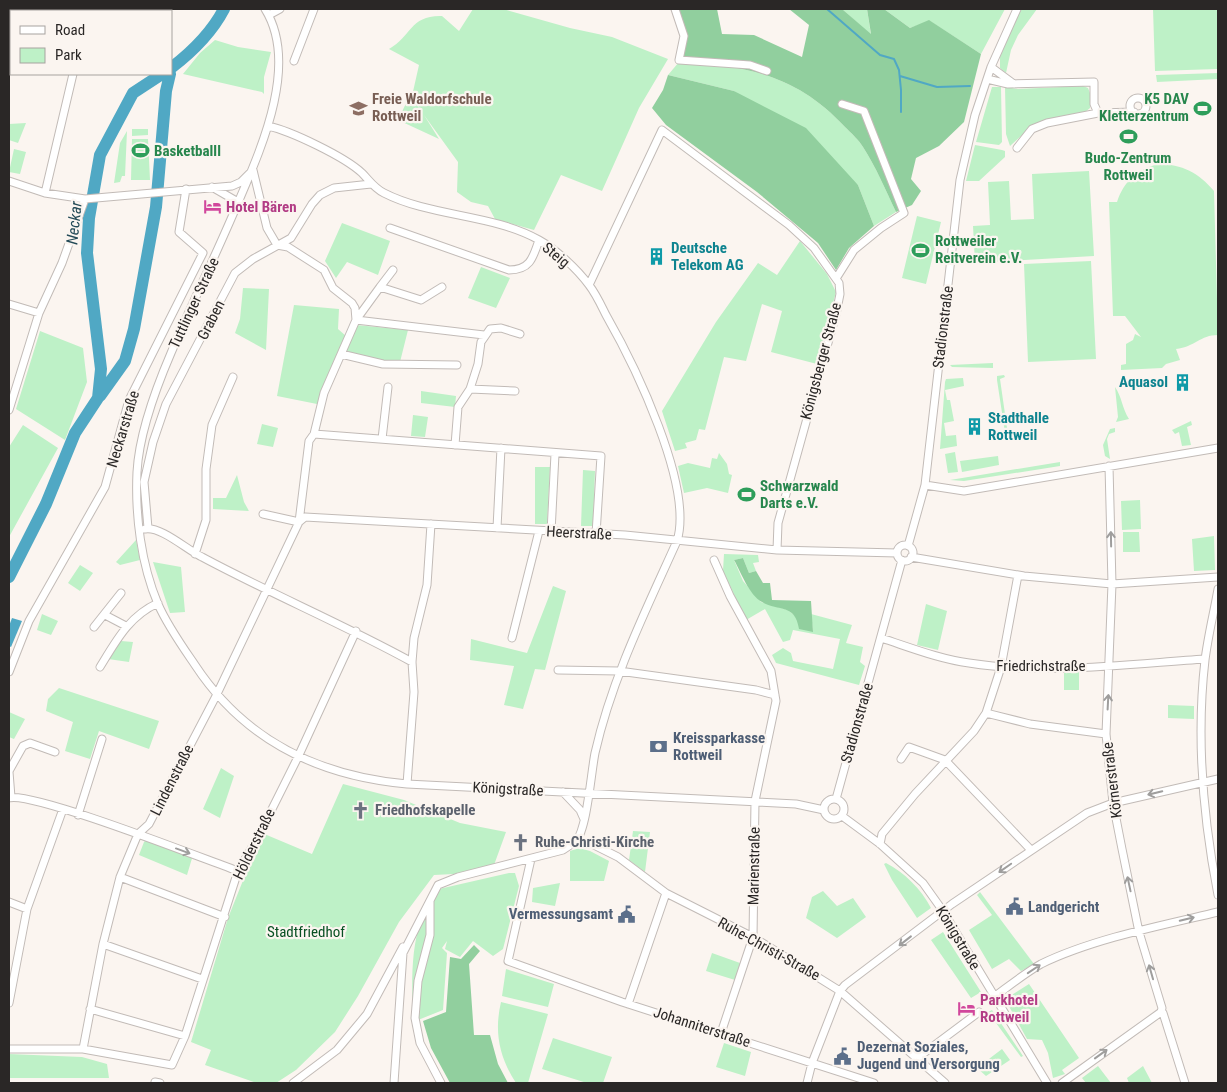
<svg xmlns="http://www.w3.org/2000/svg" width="1227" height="1092" font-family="'Roboto Condensed',sans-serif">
<rect width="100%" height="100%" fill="#fbf5f0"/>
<path fill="#bef1c7" d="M473,9H503L570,28L612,37L668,59L639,108L602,191L561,175L534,230L495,219L488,206L471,202L457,192L458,162L424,115L439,139L398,120L410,95L422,112L412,96L419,65L389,49C412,36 410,15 442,16L459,31Z
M842,9H867L871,35Z
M884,9H1005L981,54L930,21L910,28Z
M1021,9H1037L1018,35L1011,50L1006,73L1000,68V56Z
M1153,9H1218V69L1155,71Z
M215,40L238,47L271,52L264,77V94L262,92L183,74L200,53Z
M679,62C747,65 798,76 845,127C851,133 859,140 863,147C876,167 886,191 896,212L874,226L858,185L734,91L668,75Z
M1218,73V79L1157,82L1156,75Z
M1083,86L1088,88L1090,93V108L1084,113L1031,127L1010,146L1006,134L1005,87L1018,89Z
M992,87H1001L1002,142L999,145L976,142Z
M26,123L18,143L9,140V124Z
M132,129H148V135L132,136Z
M127,131L125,176H122L120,182L114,183L120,143Z
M132,139H148L150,180H131Z
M975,145L1002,150L1005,151V157L979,181H966Z
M14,149L26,152L20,174L9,172Z
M1158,164C1182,164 1199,173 1214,191L1218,335C1200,335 1195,347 1176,349L1180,360L1166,364L1162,368L1121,370V365L1126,364V344L1133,340L1135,334L1141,337L1125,316H1113L1109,202H1117C1124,181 1137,170 1158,164Z
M1089,171L1094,256L975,263L973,226L990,225L988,182L1009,181L1011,220L1034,219L1032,174Z
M917,216L941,222L926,284L902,278Z
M342,223L390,241L378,275L347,262L336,278L325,261Z
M800,241L827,274L836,292L817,364L771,352L782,311L762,304L746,361L724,357L705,430L699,429L696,440L685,443L687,448L675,451L662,411L716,322L758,263L777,275Z
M1091,261L1096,359L1028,362L1024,264Z
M481,267L510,278L496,308L468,298Z
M243,288L269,289L266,350L235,333L240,319Z
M294,305L339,309L338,329L346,336L317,404L277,396Z
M356,325L408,330L400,362H384L346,351Z
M40,331L83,348L87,382L65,440L16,409Z
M993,363V368L952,367L950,365Z
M1004,375L1005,377L1000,379L1008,435H1013V437L1006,439L997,380V376Z
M963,378L964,386L945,390L947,400H950L954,421L944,423L946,436L956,435L957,446L940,449L945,382L946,379Z
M1115,387C1122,397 1122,408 1129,419L1116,422L1118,417Z
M421,391L456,396L455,407L421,403Z
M413,415L428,417L425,437L411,436Z
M1191,421L1192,425L1187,427L1191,445L1182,446L1179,432L1175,434L1172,430Z
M262,424L278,428L273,447L257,444Z
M23,425L58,448L9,537V447Z
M1115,428V432L1109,434L1107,439L1110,459L1105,456L1103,445L1110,429Z
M955,452L958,472L948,473L945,454Z
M719,453L727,464L729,474L732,475L728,493L707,488L684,493L678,466L688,463L710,468L712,458L717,459Z
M998,456L999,465L962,472L960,461Z
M1060,462V466L964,481L950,480Z
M535,467H550L547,524H535Z
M583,470L595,471L593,526H581Z
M237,475L244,502L249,511L213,509V498H226Z
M1140,500L1141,529L1122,530L1121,501Z
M1123,532H1139L1140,552H1123Z
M1214,536L1215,570L1194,571L1192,539Z
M136,540L140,560L120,565L116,562Z
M724,554L758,555L759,562L753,563L756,571L749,573L743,558L734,560L743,581L761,602L788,610L813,631L811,614L852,625L846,643L863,647L860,662L865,666L859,685L776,663L772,655L783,648L791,653L793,661L833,669L840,639L793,630L790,640L783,642L765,609L746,620L723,571Z
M153,562L181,567L185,612L170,613Z
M80,565L93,573L80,591L68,583Z
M553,586L566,591L545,670L535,669L523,709L504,705L514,666L470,660L471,639L527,653Z
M926,604L947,611L938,650L917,645Z
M42,614L58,621L51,635L37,630Z
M121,641L133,642L129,662L108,659Z
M1064,672H1079V690H1064Z
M59,688L159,721L149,749L99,731L90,759L65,751L73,722L46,711L48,699Z
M1168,705L1194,706V719L1168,718Z
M9,712L25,719L14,739L9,737Z
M221,768L234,776L220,818L203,809Z
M343,784L404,800L460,823L506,832L494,865L454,874L434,875L399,922L358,996L335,1032L296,1070L276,1083H257L205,1065L211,1050L191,1042L228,918L262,833L312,854Z
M633,831L650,832L645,872L629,860Z
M147,839L193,855L187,875L139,855L144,842Z
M579,848L590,851L609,861L604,881H570V851Z
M886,863C905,873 921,889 931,908L917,918L892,880L884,864Z
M509,873H515L519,886L503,949L493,956L473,941L460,957L445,949L447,941L442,948L447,953L443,1010L413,1022C412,989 410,952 421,920C425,909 433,899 439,889Z
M560,883L555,906L532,902L533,888Z
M823,891L837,906L853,898L866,917L837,938L806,918L812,897Z
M980,892L1034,964L1021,971L1009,959L992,969L969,930L992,915L977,895Z
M943,932L981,992L971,998L931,940Z
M712,953L740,963L735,980L706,971Z
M506,969L554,984L548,1007L502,996Z
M1029,984L1079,1058L1062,1070L1065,1074L1053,1078L1048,1053L1042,1040L1027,1039L1005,999Z
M501,1002L548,1014L528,1083H516C499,1057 494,1032 501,1002Z
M992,1010L1023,1056L1021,1057L988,1012Z
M553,1038L612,1057L603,1083H587L542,1069Z
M724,1043L751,1052L745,1076L716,1067Z
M1002,1049L1010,1060L986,1076L977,1068Z
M9,1054L82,1057L107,1064L109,1078H9Z
M1098,1066L1111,1083H1086L1082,1078Z
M1143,1066L1152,1083H1129L1127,1078Z"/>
<path fill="#91cf9e" d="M677,9H717L722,34L754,35L802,57L809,25L789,9H842L871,34L867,9H884L910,28L929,20L981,54L964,122L939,146L916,158L911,179L921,191L912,205L896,212C886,191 876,167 863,147C859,140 851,133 845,127C798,76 747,65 679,62L685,35Z
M668,75L734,91L806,128L858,185L874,226L849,248L836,270L818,243L757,192L666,125L652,108L663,90Z
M743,558L749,573L756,571L763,583H770L772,600L811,601L813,632L799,629C795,603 779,612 762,602C749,595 741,572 734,560Z
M474,945L480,951L469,964L474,1035H490L498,1064L508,1083H450L431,1048L423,1021L446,1012L450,957L461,959Z"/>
<path fill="#50a8c4" d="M12,618L22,621L11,647L9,646V626Z"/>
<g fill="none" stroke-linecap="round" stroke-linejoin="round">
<path stroke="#50a8c4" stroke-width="2" d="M827,9L880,55L894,59L899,70L901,90V112
M900,76L937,87L970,86"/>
<path stroke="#50a8c4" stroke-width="12" d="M171,68C192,52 212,32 224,9
M100,396L125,361L134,329L156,207L166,91L170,74
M9,577L46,504L75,433L98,398L101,369L87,253L89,218L100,155L133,93L162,74"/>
<defs>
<path id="minor" d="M9,9L11,22
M265,9C300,65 260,151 237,205C216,255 192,303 171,353C156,388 139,435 137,472C135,515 141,564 158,604C167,625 182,646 195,665C245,741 318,776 407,784L796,804L824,810
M675,9L684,36L679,60L750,65L767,71
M99,11L101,9
M269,15L280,9
M9,61L11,44
M294,61L314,9
M991,67L1014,84
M987,79L1008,84L1094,82V104L1098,113L1134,112
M1130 106a8 8 0 1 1 16 0a8 8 0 1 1-16 0Z
M268,126C291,131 345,157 362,173C369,180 374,188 384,193C431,217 493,214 539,240C557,250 577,269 589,285C596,294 601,305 606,315C634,364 694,486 677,541C646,610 612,678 595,753C591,773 587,829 576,841C572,844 567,847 563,850L458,877L438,885L403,953L394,1083
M1017,148L1032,129L1047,123L1098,113
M253,170L267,228L277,245
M9,181L45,193L85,199L232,186L241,182L251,172
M212,187L238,202
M45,193L73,74
M390,228L509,270C530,270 533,258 539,240
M393,270L380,287L421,300L442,287
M837,277L854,250L881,228L904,213L864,111L842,104
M589,285L662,130L789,225L814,248L839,283L840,294L836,314L778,523L777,550
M9,304L39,313
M356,320L484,335
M356,320L380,287
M341,354L383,364L457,365
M470,389L515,391
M9,410L39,313L62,263L85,199
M314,434L601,456L596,534
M382,439L388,387
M455,445L458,407L470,389L478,364L481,342L490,329L501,328L520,334
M1109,466L1112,584L1106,734L1113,803L1122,849L1139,932L1162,1008L1161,1012L1163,1013L1185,1083
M925,485L964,491L1218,448
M263,514L299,522
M299,522L305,517L625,535L777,550L897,553
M148,528L144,482L153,442L166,404L235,273L253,259L291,238L312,204L320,195L334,188L371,184
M497,528L501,448
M145,529C161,526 187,550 202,557C271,594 343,624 412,662
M551,532L555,454
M897 553a8 8 0 1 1 16 0a8 8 0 1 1-16 0Z
M908,546L925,485L960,180L975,115L991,67L1017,9
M195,554L206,520V469L212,425L233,377
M911,557L1024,576L1112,584L1218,577
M714,560L730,596L771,671L776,701L755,801L753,937L721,1033
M1218,589C1214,612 1208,636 1205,660C1196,738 1203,818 1218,895
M105,615L126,626
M94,627L121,593
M512,638L539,531
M881,638C909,647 939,659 969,663C1045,675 1129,664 1205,659
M100,667C116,641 129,616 158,603
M558,670L619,671L756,690L775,695
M9,672L29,621L105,487L129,400L203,253L179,232L186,189
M986,713L1030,724L1106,734
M901,759L909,747L945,760L1031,850
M9,771L23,746L30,743L55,752
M9,772L11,797
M407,784L414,692L412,662L414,638L427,585L431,524
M563,792L580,810L584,819
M9,798C32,791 204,859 238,871
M824 809a10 10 0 1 1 20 0a10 10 0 1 1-20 0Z
M836,799L902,560
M78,815L102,739
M842,816L880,844L923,883L943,911L1047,1083
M576,840L592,844L618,857L666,893L753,937L840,991L945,1083
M880,844L882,834L915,794L974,731L986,713L1001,667L1018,575
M531,859L508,961L622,1002L874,1083
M120,877L225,917
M430,901V935L418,981L415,1018L420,1043L441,1083
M9,902L27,909
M103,944L202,979
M994,997C1009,986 1025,973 1041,964C1092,939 1163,925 1218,912
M9,1003L27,909L63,809
M628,1004L666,893
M90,1009L185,1036
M9,1049H83L172,1065L185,1036L238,871L258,837L298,757L356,631
M83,1049L103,944L120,877L138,834L149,824L216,696L299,522L309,441L314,434L324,393L356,320L355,308L352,303L333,288L324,270L288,247L277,245
M916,1059L979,1012
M155,1082L160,1083
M293,1083L337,1050L367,1014L403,947
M807,1083L812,1063L840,991L845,985L952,904L1087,813L1113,803L1218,779
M1062,1083L1161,1012"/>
</defs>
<use href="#minor" stroke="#c2bbb7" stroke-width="9"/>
<use href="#minor" stroke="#fff" stroke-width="7"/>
</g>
<defs><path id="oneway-shaft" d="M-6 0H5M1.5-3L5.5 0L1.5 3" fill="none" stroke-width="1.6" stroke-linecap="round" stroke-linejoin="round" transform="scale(1.25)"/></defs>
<g stroke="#9f9e9d">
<use href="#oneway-shaft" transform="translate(1111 539) rotate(-91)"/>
<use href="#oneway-shaft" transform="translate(1108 702) rotate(-87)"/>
<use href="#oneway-shaft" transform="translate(1155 793) rotate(166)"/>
<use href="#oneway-shaft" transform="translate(183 851) rotate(20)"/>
<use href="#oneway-shaft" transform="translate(1005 868) rotate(145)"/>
<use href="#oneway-shaft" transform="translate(1129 884) rotate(-102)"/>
<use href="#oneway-shaft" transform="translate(1187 919) rotate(-14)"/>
<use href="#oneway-shaft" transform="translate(905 941) rotate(142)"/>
<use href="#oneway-shaft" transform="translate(1034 969) rotate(-34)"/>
<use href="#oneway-shaft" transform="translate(1151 972) rotate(-106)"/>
<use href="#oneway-shaft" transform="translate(1101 1054) rotate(-36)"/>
</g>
<defs>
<symbol id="school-bare" viewBox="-9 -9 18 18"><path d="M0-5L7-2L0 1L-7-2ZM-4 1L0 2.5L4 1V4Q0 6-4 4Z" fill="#8d6e63" stroke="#fbf5f0" stroke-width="2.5" paint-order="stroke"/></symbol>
<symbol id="stadium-bare" viewBox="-9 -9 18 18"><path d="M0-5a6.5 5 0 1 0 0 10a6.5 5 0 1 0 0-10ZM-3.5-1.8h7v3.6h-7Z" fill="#2e9e5b" stroke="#fbf5f0" stroke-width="2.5" paint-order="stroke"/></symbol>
<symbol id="hotel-bare" viewBox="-9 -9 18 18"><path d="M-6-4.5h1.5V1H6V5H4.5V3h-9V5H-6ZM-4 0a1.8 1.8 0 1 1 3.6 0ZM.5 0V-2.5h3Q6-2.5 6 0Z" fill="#d1479c" stroke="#fbf5f0" stroke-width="2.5" paint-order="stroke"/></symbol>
<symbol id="building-bare" viewBox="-9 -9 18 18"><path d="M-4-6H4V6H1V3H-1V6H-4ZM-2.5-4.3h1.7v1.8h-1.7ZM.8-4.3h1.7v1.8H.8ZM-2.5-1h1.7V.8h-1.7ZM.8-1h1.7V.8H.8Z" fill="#0f9aa8" stroke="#fbf5f0" stroke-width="2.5" paint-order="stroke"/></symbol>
<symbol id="bank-bare" viewBox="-9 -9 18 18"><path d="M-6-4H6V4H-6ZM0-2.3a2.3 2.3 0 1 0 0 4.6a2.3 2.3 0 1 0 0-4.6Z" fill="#5c6f8a" stroke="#fbf5f0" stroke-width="2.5" paint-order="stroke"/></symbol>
<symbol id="church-bare" viewBox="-9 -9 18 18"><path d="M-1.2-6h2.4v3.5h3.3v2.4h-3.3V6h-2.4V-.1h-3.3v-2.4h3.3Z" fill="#6b7280" stroke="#fbf5f0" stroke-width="2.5" paint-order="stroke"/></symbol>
<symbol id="civic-bare" viewBox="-9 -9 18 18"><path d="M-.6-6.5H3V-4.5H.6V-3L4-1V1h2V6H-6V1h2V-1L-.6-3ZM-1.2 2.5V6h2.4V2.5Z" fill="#5c6f8a" stroke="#fbf5f0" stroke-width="2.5" paint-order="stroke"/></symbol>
</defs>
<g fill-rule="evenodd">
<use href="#school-bare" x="346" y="96" width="25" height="25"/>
<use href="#stadium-bare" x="1190" y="96" width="25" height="25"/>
<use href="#stadium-bare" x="1116" y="124" width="25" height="25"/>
<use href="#stadium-bare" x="128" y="138" width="25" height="25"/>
<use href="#hotel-bare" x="200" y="194" width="25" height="25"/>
<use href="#stadium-bare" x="908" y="238" width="25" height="25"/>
<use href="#building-bare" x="644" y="244" width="25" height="25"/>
<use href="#building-bare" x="1170" y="370" width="25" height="25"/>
<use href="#building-bare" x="962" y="414" width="25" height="25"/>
<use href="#stadium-bare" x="734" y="482" width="25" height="25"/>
<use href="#bank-bare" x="646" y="734" width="25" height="25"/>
<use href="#church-bare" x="348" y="798" width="25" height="25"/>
<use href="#church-bare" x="508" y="830" width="25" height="25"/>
<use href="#civic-bare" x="1002" y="894" width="25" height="25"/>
<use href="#civic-bare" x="614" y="902" width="25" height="25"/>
<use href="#hotel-bare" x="954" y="996" width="25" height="25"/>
<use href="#civic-bare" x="830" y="1044" width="25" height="25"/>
</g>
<g text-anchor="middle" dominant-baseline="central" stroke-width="4.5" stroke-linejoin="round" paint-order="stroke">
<g font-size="15" font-weight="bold" fill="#785e54" stroke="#fbf5f0" text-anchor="start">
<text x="372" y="99">Freie Waldorfschule<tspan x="372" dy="17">Rottweil</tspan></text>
</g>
<g font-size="15" font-weight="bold" fill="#27864d" stroke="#fbf5f0" text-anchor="start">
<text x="1189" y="99" text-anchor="end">K5 DAV<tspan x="1189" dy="17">Kletterzentrum</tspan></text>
<text x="154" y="151">Basketballl</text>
<text x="1128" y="158" text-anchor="middle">Budo-Zentrum<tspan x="1128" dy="17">Rottweil</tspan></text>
<text x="935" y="241">Rottweiler<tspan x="935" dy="17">Reitverein e.V.</tspan></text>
<text x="760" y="486">Schwarzwald<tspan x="760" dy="17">Darts e.V.</tspan></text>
</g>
<g font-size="15" font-weight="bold" fill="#b23c85" stroke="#fbf5f0" text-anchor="start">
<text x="226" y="207">Hotel Bären</text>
<text x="980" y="1000">Parkhotel<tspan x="980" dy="17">Rottweil</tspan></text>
</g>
<g font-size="15" font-weight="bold" fill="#0d838f" stroke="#fbf5f0" text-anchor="start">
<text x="671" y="248">Deutsche<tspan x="671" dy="17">Telekom AG</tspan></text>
<text x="1168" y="382" text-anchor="end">Aquasol</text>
<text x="988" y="418">Stadthalle<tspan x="988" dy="17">Rottweil</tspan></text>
</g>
<g font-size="15" fill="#2a2726" stroke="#fbf5f0">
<text transform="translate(556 255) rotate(40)">Steig</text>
<text transform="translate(194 303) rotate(-65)">Tuttlinger Straße</text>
<text transform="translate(211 320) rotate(-63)">Graben</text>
<text transform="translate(943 327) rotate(-83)">Stadionstraße</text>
<text transform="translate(821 361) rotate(-75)">Königsberger Straße</text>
<text transform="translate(123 429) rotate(-73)">Neckarstraße</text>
<text transform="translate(579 533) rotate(3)">Heerstraße</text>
<text x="1041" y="666">Friedrichstraße</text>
<text transform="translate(857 723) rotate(-74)">Stadionstraße</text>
<text transform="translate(172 780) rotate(-63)">Lindenstraße</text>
<text transform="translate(1112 780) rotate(-97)">Körnerstraße</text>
<text transform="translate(508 789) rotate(3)">Königstraße</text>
<text transform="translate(254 844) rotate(-64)">Hölderstraße</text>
<text transform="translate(754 866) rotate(-89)">Marienstraße</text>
<text transform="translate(958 938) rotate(59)">Königstraße</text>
<text transform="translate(769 949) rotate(29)">Ruhe-Christi-Straße</text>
<text transform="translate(702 1027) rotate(18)">Johanniterstraße</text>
</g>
<g font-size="15" font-weight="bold" fill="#4e5e75" stroke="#fbf5f0" text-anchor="start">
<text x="673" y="738">Kreissparkasse<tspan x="673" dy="17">Rottweil</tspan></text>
<text x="1028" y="907">Landgericht</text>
<text x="613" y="914" text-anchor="end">Vermessungsamt</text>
<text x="857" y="1047">Dezernat Soziales,<tspan x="857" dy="17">Jugend und Versorgung</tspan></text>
</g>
<g font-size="15" font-weight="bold" fill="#5b616d" stroke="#fbf5f0" text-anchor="start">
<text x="375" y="810">Friedhofskapelle</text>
<text x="535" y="842">Ruhe-Christi-Kirche</text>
</g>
<g font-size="15" fill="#074f22" stroke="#fbf5f0">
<text x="306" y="932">Stadtfriedhof</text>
</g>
<g font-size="16" font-style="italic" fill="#234a57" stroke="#fbf5f0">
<text transform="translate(74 223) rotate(-84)">Neckar</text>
</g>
</g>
<rect width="1227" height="1092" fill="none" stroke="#2a2726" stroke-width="20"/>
<rect x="10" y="10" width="162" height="65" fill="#fbf5f0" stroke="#a7a39f"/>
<rect x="20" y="26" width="25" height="8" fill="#ffffff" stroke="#a7a39f"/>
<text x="55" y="35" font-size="15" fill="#2a2726">Road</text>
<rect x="20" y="48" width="25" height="15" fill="#bef1c7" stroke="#a7a39f"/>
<text x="55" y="60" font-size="15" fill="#2a2726">Park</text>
</svg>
